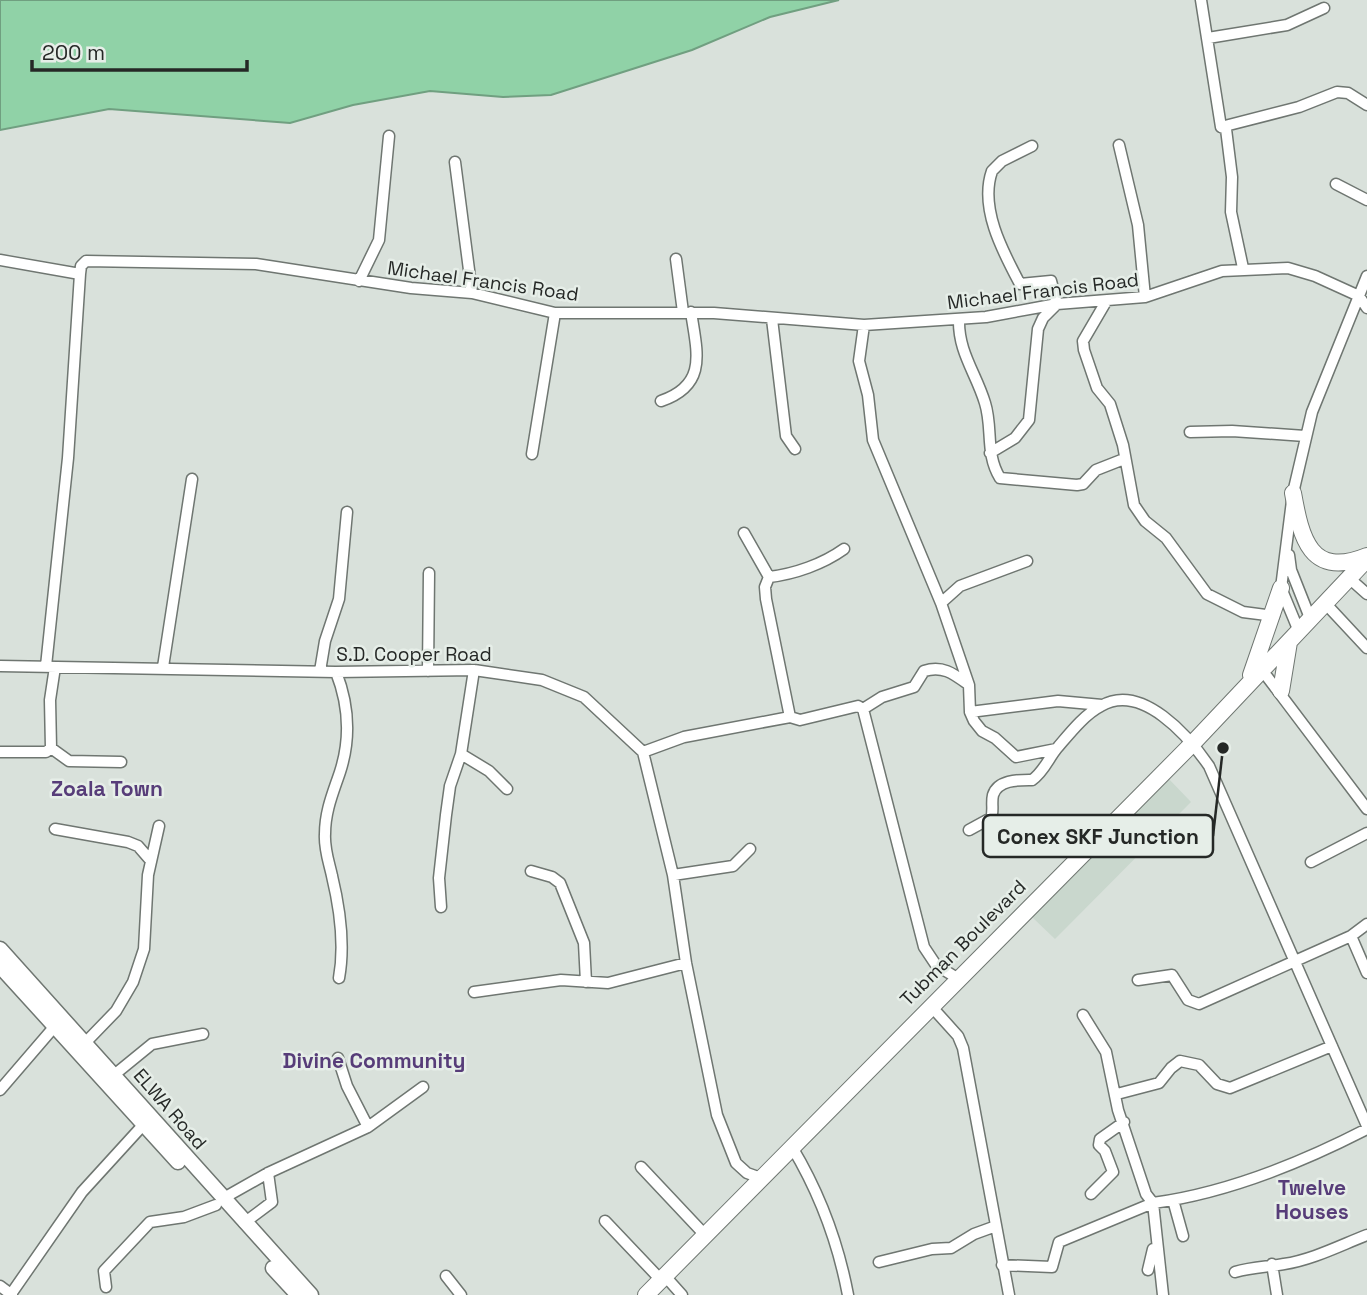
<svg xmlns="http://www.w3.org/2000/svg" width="1367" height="1295" font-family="'Space Grotesk',sans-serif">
<rect width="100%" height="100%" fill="#d9e1db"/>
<path fill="#c9d7cd" d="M1166,776L1191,802L1055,939L1032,917Z"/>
<path fill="#90d2a7" stroke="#709f80" stroke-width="2" d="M0,0H839L770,17L692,50L551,95L503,97L430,91L353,105L290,123L109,109L0,130Z"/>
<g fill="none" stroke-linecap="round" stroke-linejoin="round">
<defs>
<path id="minor" d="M1201,0L1221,127L1226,129L1232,177L1231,212L1243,268
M1208,38L1287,25L1324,8
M1221,127L1299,107L1337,92L1348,93L1367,105
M1119,145L1138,225L1145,297
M455,162L472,293
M1336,184L1367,200
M676,259L683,312
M0,260L80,274
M359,281L379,240L389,136
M1107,300L1083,341L1084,350L1097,388L1110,404L1123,445L1134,505L1145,521L1166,538L1207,594L1243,612L1274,616
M772,319L786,436L795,449
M959,319C958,352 976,373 985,403C993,428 985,454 1000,478L1077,485L1083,484L1096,470L1124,459
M864,325L859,361L868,395L873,440L941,603L969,685L970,712L974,721L982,731L995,738L1016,757L1056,749
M661,401C708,385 697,352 691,312
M1190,432L1232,431L1305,436
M990,453L1015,438L1029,420L1038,329L1043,318L1057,304L1051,281L1020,284C1003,252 979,208 992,171L1002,161L1032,146
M532,454L555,313
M744,533L769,577L765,587L766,599L790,717
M1289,555L1291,570L1310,618
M769,577C795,574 823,564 844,549
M1349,578L1367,594
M941,603L960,586L1027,561
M1325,603L1367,648
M1298,629L1281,588L1293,493L1312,412L1367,276
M0,666L336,672L474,670L542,680L584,697L643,752L673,875L686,963L717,1115L736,1163L747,1173L761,1178
M46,666L68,458L80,274L81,266L86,261L256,264L411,288L472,293L555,313H714L864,325L986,317L1057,304L1145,297L1222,271L1288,268L1315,276L1359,296L1367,308
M163,667L192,479
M1262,670L1367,809
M320,671L325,641L339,599L347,512
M428,671L429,573
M336,672C349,705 351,738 340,772C333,793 325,811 325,834C324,849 329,862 332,876C340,909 345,945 339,978
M863,709L882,697L914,687L924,671C943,665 954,674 969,685
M970,712L1058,701L1102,705
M51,748L69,761L121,762
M0,752H46L51,748L50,700L55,667
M643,752L684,737L790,717L800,720L858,706L863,709L924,947L936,965L957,978
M461,754L489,771L507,789
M55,829L128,842L138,846L151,861
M969,830L991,818C994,811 991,803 993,795C998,779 1020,780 1032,780C1044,772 1049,757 1058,747C1070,733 1085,714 1101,706C1142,682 1189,737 1209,766L1367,1126
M1311,862L1367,833
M531,871L552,877L560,883L584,943L586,982
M673,875L733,866L750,849
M441,907L439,878L446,815L450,786L461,754L474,670
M1351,936L1367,973
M1138,980L1172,975L1188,1000L1199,1004L1351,936L1367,924
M474,992L561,980L608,983L686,963
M931,1006L958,1036L963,1048L1009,1295
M1083,1015L1106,1052L1118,1110L1146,1194L1153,1203C1227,1193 1301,1163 1367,1129
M85,1043L116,1011L133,982L144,949L148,875L159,826
M338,1058L347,1086L368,1127
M114,1075L152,1044L203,1034
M0,1090L55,1026
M1117,1094L1159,1083L1171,1068L1180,1061L1199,1065L1217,1084L1230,1088L1332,1046
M792,1147C819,1192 838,1242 848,1295
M641,1167L705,1235
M1091,1194L1113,1172L1105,1151L1099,1145L1100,1139L1124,1122
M222,1199L268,1173L368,1127L423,1087
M1173,1200L1183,1236
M605,1221L661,1280
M244,1223L272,1202L268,1173
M879,1262L932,1249L951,1248L974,1234L996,1226
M1272,1264L1277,1295
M1002,1265L1052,1267L1059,1242L1153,1203L1163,1295
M1148,1270L1153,1249
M1235,1272C1252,1267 1267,1267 1284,1264C1312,1260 1341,1245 1367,1235
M446,1276L461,1295
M665,1276L682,1295
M0,1286L12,1295
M106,1287L104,1271L150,1222L184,1217L216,1205
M11,1294L82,1192L144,1124"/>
<path id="major" d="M0,949L311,1295
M0,966L178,1162
M273,1268L298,1295"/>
<path id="highway" d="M1293,493C1301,538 1310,579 1367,556
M1251,675L1281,588
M1281,691L1289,642
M646,1295L1193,743L1367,559"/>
</defs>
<use href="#minor" stroke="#6f7671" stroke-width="13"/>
<use href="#major" stroke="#6f7671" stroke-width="17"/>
<use href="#highway" stroke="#6f7671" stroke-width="18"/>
<use href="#minor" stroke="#fff" stroke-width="10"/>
<use href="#major" stroke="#fff" stroke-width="14"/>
<use href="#highway" stroke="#fff" stroke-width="16"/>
</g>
<g text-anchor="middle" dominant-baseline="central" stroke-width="5" stroke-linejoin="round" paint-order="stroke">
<g font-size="19" fill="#252826" stroke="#e6eee8">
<text transform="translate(483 281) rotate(8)">Michael Francis Road</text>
<text transform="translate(1043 291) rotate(-7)">Michael Francis Road</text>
<text x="414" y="654">S.D. Cooper Road</text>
<text transform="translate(963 943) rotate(-45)">Tubman Boulevard</text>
<text transform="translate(170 1109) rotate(49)">ELWA Road</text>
</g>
<g font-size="21" font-weight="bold" fill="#573d79" stroke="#e6eee8">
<text x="107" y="788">Zoala Town</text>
<text x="374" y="1060">Divine Community</text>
<text x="1312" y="1187">Twelve<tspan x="1312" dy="24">Houses</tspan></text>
</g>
</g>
<path fill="none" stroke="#252826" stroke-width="2.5" d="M1223 748L1213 836"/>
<circle fill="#252826" stroke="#e6eee8" stroke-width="2.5" cx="1223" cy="748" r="7"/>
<rect fill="#e6eee8" stroke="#252826" stroke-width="2.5" x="983" y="815" width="230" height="42" rx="7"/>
<g font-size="21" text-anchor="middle" font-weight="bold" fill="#252826">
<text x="1098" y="844">Conex SKF Junction</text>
</g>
<path d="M32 60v10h215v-10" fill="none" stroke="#252826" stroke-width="3.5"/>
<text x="42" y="60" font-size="21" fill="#252826" stroke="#e6eee8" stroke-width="5" paint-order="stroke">200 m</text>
</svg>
